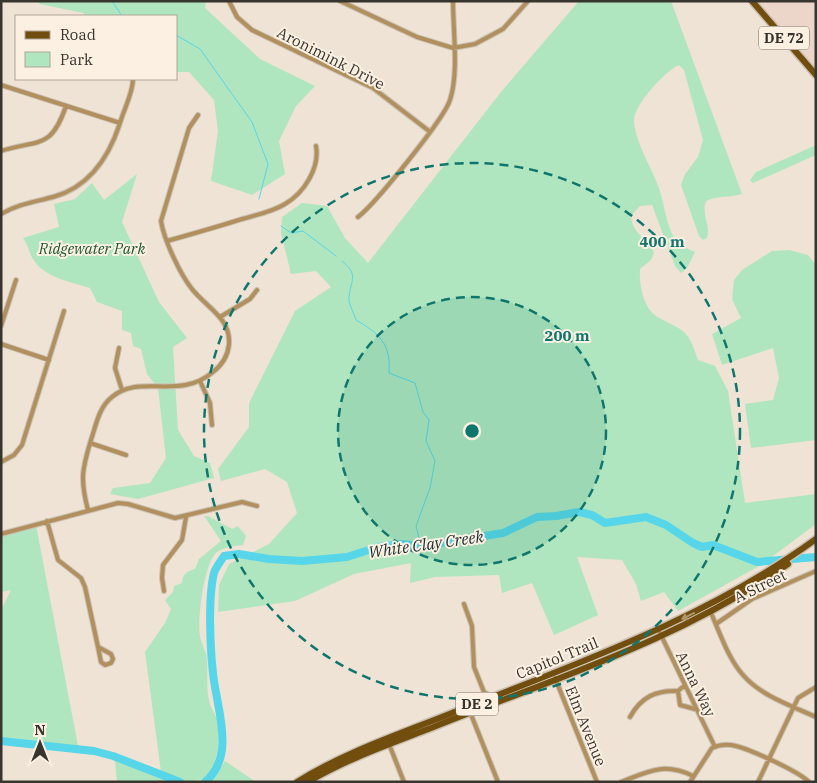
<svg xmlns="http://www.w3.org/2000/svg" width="817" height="783" font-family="'IBM Plex Serif',serif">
<rect width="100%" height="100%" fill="#eee3d4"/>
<path fill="#ebd6c9" d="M757,1H816V69Z"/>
<path fill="#b0e6bf" d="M36,1H206L205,8L260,59L315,86L296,106L279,141L285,174L252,195L211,181L218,131L214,100L189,72H176V16H85L83,13L40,4Z
M579,1H671L742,194C729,198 718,195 706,201C701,214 711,225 707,238L703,240L699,236L681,185L685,174L698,157L703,140L684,70L679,65C666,70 634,105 634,120C634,140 652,168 659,188C664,204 666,222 673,236C678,245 686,248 695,252L687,268L681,273L675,266L652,205L640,206L631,216C632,234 648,238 654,253L651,260L640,269C639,284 643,307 656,316C665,322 676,325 684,332C692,340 694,350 698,360L715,366L728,391L745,503L816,494V524L761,565L678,611L664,592L641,601L636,584L622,560L577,557L598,615L554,635L532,583L502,593L499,575L435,577L410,583L411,563L354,574L295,601L218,612L219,585L229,564L269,544L297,513L287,482L265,469L221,481L218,469L249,427V403L295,311L331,287L316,271L291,274L281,233L282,217L302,203L327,206L345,238L368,263L501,92Z
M816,145V155L753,183L750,180L756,172Z
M137,174L122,222L159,302L187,338L173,347L178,430L194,456L210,463L214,478L138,499L110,494L113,488L150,483L166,458L158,388L147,374L141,349L133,346L131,333L122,330V311L97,302L90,288C68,281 39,277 30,253C28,247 27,244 23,238L59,227L54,204L75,199L92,183L104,200Z
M789,250L808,255L816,265V440L751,448L745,404L773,400L779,378L773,348L722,365L712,334L741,318L732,299L734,280L742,270L772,251Z
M204,516H208L232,529L238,526L246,536L243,545C234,546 225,547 217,552C204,562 197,620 200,636C201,642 204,648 206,654C209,670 205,688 210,704C212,711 218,717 218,725C220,743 217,765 206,779L187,782L161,772L145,652L165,623L171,609L165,600L173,592L174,586L182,583C182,575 187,571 195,569L199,559L221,541Z
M36,525L78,746L1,739V610L11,590L1,592V536Z
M115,761L173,782H117Z
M225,761L256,782H211Z"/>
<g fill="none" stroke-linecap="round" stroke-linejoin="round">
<path stroke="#56d6e8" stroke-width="1" d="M112,1L122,16
M176,35L200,49L252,122L268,164L259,199
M281,226L291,233L303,231L336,256
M342,261C359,275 351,279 349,297C348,303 354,313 356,320C380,334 391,344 389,373L415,383L423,412L429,420L426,441L435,461L430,488L416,526L421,546"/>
<path stroke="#56d6e8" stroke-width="8" d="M1,741L94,751L113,756L180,782
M205,782C237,755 216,707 213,673C210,647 208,597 214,573C216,567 221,561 224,556L239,554L269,559L302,561L347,557L378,547L401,544L421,546L503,533L537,517L556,516L579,512L592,515L605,523L646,517L666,525L693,543L702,547L713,545L757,562L816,557"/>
<defs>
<path id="minor" d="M229,1L237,17L252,30L373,88L429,131
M340,1L417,37L453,48L475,44L503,29L528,1
M1,85L120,123
M1,151C39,139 51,150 66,106
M1,214C18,204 34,202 53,197C90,187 109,157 120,123C124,109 133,93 133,79
M358,217C375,204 444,119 450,100C459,73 453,30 453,1
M167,241C192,234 217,227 242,219C256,215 272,212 285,204C304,193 320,168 316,146
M220,317L250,299L257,290
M1,326L16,280
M1,344L49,360
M119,348L115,368L122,390
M200,381L210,403L212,425
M90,443L126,455
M1,462L14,455L22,445L64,311
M88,510C80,480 82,469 91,440C96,425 99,407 112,397C140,373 179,401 213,372C222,365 228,356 229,344C231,318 206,307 192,289C180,274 164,240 161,221L189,128L198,115
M47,521L58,560L81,578L85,587L98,647L101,662L105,665L111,663L113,659L111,654L98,647
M1,534L118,503L128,504L175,518L242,502L257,506
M164,591L162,578L163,565L182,540L186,517
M464,604L472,626L474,667L484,692
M711,613C720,633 728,658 743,675C761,696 792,706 816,717
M716,624L752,599L816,571
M659,631L715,747
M555,678L597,782
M678,691L680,705L695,709
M481,702L484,692L492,697
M470,712L498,782
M630,717C641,697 656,690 678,691L684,686
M389,744L404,782
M621,782C649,771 664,762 693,776
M690,782L712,748C718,745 724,744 731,745C746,747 798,771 809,782
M758,782L798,698L816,687"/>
<path id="primary" d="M752,1L816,75
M297,782C345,752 400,734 452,713C578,663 706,619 816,539
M308,782C348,758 393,743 436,726C558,677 680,640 788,564"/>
</defs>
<use href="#minor" stroke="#cac0b3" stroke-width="6"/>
<use href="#primary" stroke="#cac0b3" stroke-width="9"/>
<use href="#minor" stroke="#b1905e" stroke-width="4"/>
<use href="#primary" stroke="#714e0d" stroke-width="6"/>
</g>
<defs><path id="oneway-solid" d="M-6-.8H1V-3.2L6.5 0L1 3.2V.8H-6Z" transform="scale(1.25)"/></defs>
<use fill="#af976c" href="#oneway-solid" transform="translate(688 616) rotate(154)"/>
<circle cx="472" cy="431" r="134" fill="#0f766e" fill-opacity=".12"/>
<g fill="none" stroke="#0f766e" stroke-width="2.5" stroke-dasharray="9 6">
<circle cx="472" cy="431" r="134"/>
<circle cx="472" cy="431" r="268"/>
</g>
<g text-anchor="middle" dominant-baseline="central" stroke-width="4" stroke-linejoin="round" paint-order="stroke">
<g fill="#fbf0e1" stroke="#726c64" stroke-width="1">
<rect x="759" y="26.5" width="50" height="23" rx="4"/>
<rect x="456" y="692.5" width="42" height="23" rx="4"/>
</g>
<g font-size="14" font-weight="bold" fill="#38342e">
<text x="784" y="38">DE 72</text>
<text x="477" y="704">DE 2</text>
</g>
<g font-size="15" fill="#38342e" stroke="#fbf0e1">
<text transform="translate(331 58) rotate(27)">Aronimink Drive</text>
<text transform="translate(760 586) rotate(-26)">A Street</text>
<text transform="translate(557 658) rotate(-22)">Capitol Trail</text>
<text transform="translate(696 684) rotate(64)">Anna Way</text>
<text transform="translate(586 726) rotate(68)">Elm Avenue</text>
</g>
<g font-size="15" font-style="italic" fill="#1d5733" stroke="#fbf0e1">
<text x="92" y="248">Ridgewater Park</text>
</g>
<g font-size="16" font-style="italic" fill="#172d31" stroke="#fbf0e1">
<text transform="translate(426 544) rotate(-8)">White Clay Creek</text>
</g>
</g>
<circle cx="472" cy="431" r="8" fill="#0f766e" stroke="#fbf0e1" stroke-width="2.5"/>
<g font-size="15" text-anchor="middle" font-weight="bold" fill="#0f766e" stroke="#fbf0e1" stroke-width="4" stroke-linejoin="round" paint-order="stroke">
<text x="662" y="247">400 m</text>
<text x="567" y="341">200 m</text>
</g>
<rect width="817" height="783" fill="none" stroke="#38342e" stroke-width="5"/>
<rect x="15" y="15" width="162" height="65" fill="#fbf0e1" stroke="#ada599"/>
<rect x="25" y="31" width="25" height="8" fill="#714e0d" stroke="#ada599"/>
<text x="60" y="40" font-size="15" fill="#38342e">Road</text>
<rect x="25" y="52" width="25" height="15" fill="#b0e6bf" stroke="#ada599"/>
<text x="60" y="65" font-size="15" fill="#38342e">Park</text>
<g transform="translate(40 743)" stroke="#fbf0e1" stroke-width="4" paint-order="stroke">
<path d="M0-4L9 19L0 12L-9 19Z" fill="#38342e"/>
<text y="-8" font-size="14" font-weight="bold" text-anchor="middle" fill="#38342e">N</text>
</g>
</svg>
